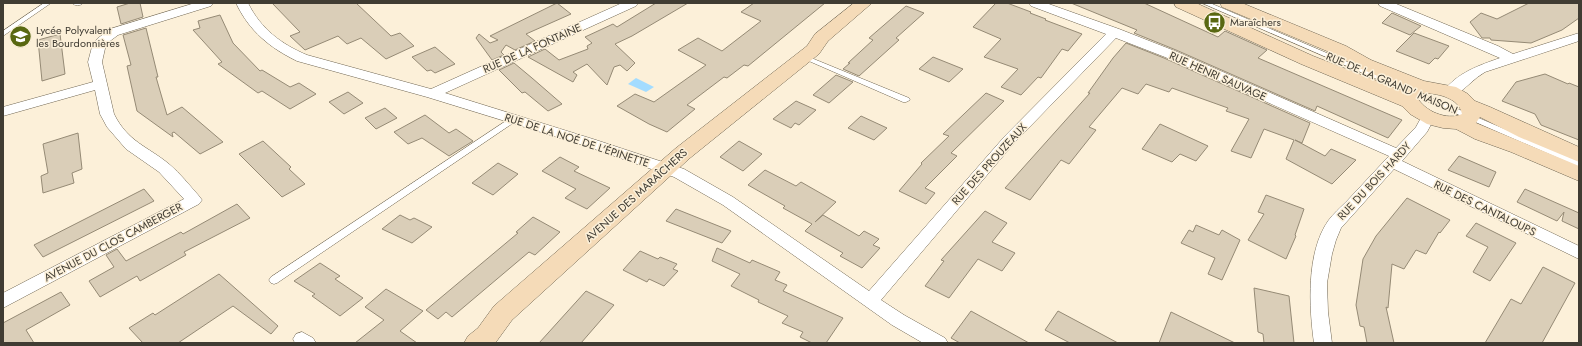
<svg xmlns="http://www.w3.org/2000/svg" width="1582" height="346" font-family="Jost,sans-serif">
<rect width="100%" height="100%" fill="#fcf0d9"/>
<path fill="#a3dcff" d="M636,78L654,87L646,92L628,84Z"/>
<path fill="#daceb8" stroke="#958a75" d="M130,3H140L143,17L121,24L117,7Z
M272,3H356L391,36L400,33L414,46L386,59L361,38L347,44L338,36L305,50L290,36L300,32Z
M557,3L571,14L526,34L535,41L515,50L506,45L501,52L504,55L492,60L476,38L479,34L490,43L498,40L490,36Z
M656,3H688L632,36L615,44L635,63L627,71L620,65L614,67L607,85L587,64L573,72L577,75L573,82L528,57L545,49L559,60L588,49L587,46L592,43L585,37L613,24L617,27Z
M754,3H825L748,66L744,65L727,78L724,77L687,105L695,109L667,132L649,124L617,106L635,94L654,102L706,65L678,50L698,38L722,51L761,21L741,12Z
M996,3H1007L1031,12L1030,13L1046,19L1045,20L1082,34L1068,51L1062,49L1041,78L1038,77L1021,95L1001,87L1018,69L984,57L1001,39L973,27Z
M1071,3H1144L1218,37L1225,31L1267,50L1258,58L1402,120L1388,138L1317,106L1315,111L1176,50L1134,33L1137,30Z
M1529,3H1579V18L1562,30L1531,43L1491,40L1490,38H1482L1470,22L1481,13L1497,19Z
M906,6L924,13L896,38L899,40L859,76L843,69L850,63H848L873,40L869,38Z
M1392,13L1421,26L1410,35L1382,23Z
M220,15L233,43L260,71L262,70L290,87L299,83L316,94L290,109L262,91L258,93L218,64L222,62L193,30L200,28L198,21Z
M146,28L158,77H156L167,115L182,107L223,142L200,154L174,132L172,133L173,137L137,111L127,66L131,65L123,35Z
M1414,33L1449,46L1438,59L1435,58L1429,64L1396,51Z
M60,34L65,74L42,81L38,40Z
M1126,43L1164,58L1310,123L1302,143L1295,140L1325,156L1331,149L1356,160L1332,184L1286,159L1294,140L1264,129L1251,158L1231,151L1249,119L1226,111L1228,108L1172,88L1169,92L1146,84L1138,94L1122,88L1089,127L1096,130L1069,164L1061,160L1030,200L1005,188L1090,93H1088L1113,58Z
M435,47L455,64L435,73L431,70L427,71L412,57Z
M933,57L963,69L949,82L919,69Z
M514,63L532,78L562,104L548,111L525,92L522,93L499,70Z
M1545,74L1568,84L1569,83L1579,87V140L1541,125L1535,114L1502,101L1516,82Z
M836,75L853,82L829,103L813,95Z
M348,92L363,103L344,114L329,102Z
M986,93L1004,101L951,153L957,156L925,188L935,193L926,204L899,191L922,164L921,163L949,136L943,134Z
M796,101L816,110L799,125L795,123L791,128L773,119Z
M385,108L397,118L376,129L365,118Z
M425,115L449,133L456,129L473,141L449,156L422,138L408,144L394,132Z
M861,116L887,128L874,140L848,128Z
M1160,124L1208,146L1196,161L1180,154L1172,162L1142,149Z
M78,133L82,169L72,173L74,183L43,193L41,176L48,173L43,144Z
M263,141L291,167L289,169L305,184L282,197L239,154Z
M739,141L762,154L743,171L720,157Z
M1459,156L1496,172L1489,187L1448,170Z
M560,157L579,167L574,171L610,188L587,209L565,198L576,189L542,171Z
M498,163L518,174L493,195L472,183Z
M765,170L796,186L801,182L836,202L815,222L823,215L859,236L864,231L879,239L873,245L880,248L862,268L840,256L843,253L805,231L812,224L783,208L785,206L748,185Z
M144,189L154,201L43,257L34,245Z
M1525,189L1579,213V229L1562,221L1564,212L1557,221L1517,202Z
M1266,195L1304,209L1295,235L1296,236L1286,259L1248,240L1264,214L1258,212Z
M1407,198L1450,220L1440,233L1439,232L1426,254L1416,250L1404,269L1392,264L1388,308L1386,307L1394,343H1367L1364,327L1360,326L1356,305L1363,259L1376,236Z
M237,204L250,218L184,252L186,255L140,281L137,276L100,297L89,281L114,267L106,255L117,249L126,261L181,232L183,234Z
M676,209L731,231L722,243L666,221Z
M985,211L1007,223L992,242L1015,253L1002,271L978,259L949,298L925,286L944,261L941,260Z
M400,215L410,220L414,218L432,227L412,243L382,229Z
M533,217L560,232L535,255L529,252L452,317L446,312L438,319L426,310L518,233L516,232Z
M1476,223L1516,243L1490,281L1473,272L1488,247L1466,236Z
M1196,225L1219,235L1222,230L1240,240L1222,280L1208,274L1215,258L1181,243L1189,230L1193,232Z
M717,248L750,263L752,260L780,272L775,280L787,285L783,291L843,318L826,343H812L800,337L803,332L782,323L788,316L758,302L759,300L731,286L740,274L712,261Z
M640,251L658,259L660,257L677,264L673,269L678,271L664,286L649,279L647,282L623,270Z
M320,263L340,276L335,279L363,298L340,316L312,296L315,294L294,281Z
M1543,267L1575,283L1542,343H1485L1511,299L1521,304Z
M219,274L278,326L271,334L233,306L178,343H143L129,328L153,313L155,315Z
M1254,288L1289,296L1294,343H1264L1263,334L1258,332Z
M386,289L423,311L400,331L417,343H355L384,320L365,307Z
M586,291L614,305L581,343H539Z
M61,292L70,305L26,330L34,343H3V323Z
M971,311L1029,343H960L951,338Z
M1058,311L1118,343H1070L1045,330Z
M1171,312L1235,343H1159Z"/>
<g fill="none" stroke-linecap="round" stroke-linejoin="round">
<defs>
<path id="lane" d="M44,3H51L3,36V31Z
M72,3H83C81,6 74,6 72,3Z
M1202,3H1210L1579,161V167Z
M804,55L909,98L910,100L906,102H903L802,58L801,57Z
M512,117H515L519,119L277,283L274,284L271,283L269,280L271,277Z"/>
<path id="street" d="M195,3H213L211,6L118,35L106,44L102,62L114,114C128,142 147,146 169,164C180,173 190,186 199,196L202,200L199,204L3,308V293L184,199L159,172L126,149L107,127L100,114L95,90L3,116V107L93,82L88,62L92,47L97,39L110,29Z
M236,3H248C261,29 281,44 307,55L431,89L622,3H638L636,6L445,93L596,140L684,169L733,197L869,291L1005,136L1106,34L1031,6L1029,3H1046L1119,29L1175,51L1396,148L1416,127L1423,114L1428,112L1433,114L1435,117L1427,132L1402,161L1579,246V259L1394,169L1341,228L1336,240L1332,254L1327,283L1328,312L1332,343H1314C1309,307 1306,253 1328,221C1333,214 1341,207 1347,201C1361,186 1375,171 1389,156L1165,57L1116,38L1015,142L881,300L904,315L945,338L948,343H923L892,325L723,205L674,177L586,146L427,97L297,61C270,48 249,31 236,3Z
M1378,3H1394L1498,46L1513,54L1579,33V41L1485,72C1474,78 1466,89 1455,95C1452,97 1449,96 1445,95L1443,92C1456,73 1480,65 1500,58L1380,6Z
M302,332L313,338L316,343H295L293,339L296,334Z"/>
<path id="secondary" d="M854,3H872L828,41L819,54L690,158L512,320L496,342L464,343L468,336L478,328L494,306L676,148L807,46L815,34Z
M1174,3H1196L1313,56L1400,90L1403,87L1359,68L1334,54L1222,7L1220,3H1242L1346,46L1371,60L1424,81L1456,87L1468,94L1475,101L1490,107L1579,147V162L1519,137L1480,117L1476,123L1579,166V181L1511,152L1475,139L1456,129L1443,128L1427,124L1410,114L1402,106L1301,64L1176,7ZM1422,93C1436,93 1459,97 1462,114C1447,121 1424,111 1417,97V95Z"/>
</defs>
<use href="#lane" stroke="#716753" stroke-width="1"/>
<use href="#street" stroke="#716753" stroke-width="1"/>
<use href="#secondary" stroke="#716753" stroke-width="1"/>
<use href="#lane" fill="#fff" fill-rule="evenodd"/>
<use href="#street" fill="#fff" fill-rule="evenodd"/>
<use href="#secondary" fill="#f5dbb8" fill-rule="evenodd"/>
</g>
<defs>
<symbol id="bus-disc" viewBox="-11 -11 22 22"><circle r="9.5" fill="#596811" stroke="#fcf0d9"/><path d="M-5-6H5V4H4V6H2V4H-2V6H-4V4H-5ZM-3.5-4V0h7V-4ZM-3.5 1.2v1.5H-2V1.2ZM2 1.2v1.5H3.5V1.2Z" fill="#fff"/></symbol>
<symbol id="school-disc" viewBox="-11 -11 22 22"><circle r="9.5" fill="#596811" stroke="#fcf0d9"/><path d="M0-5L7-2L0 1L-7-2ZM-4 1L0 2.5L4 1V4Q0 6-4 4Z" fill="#fff"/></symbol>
</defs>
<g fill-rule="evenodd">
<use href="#bus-disc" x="1202" y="10" width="25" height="25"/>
<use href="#school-disc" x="8" y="24" width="25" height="25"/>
</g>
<g text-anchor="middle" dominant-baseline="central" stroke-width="3" stroke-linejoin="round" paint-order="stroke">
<g font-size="11" fill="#403c33" stroke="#fcf0d9" text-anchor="start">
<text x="1230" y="22">Maraîchers</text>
<text x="36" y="30">Lycée Polyvalent<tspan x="36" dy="13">les Bourdonnières</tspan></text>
</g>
<g font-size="11" fill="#403c33" stroke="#fcf0d9">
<text transform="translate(532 48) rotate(-24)">RUE DE LA FONTAINE</text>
<text transform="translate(1218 76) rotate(24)">RUE HENRI SAUVAGE</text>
<text transform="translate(1392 83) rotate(23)">RUE DE LA GRAND' MAISON</text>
<text transform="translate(577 140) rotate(18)">RUE DE LA NOÉ DE L'ÉPINETTE</text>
<text transform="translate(989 164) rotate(-48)">RUE DES PROUZEAUX</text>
<text transform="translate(1374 181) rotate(-47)">RUE DU BOIS HARDY</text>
<text transform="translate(636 195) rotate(-42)">AVENUE DES MARAÎCHERS</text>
<text transform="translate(1485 208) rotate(26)">RUE DES CANTALOUPS</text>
<text transform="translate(113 242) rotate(-28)">AVENUE DU CLOS CAMBERGER</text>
</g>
</g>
<rect width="1582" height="346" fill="none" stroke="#403c33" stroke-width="8"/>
</svg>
